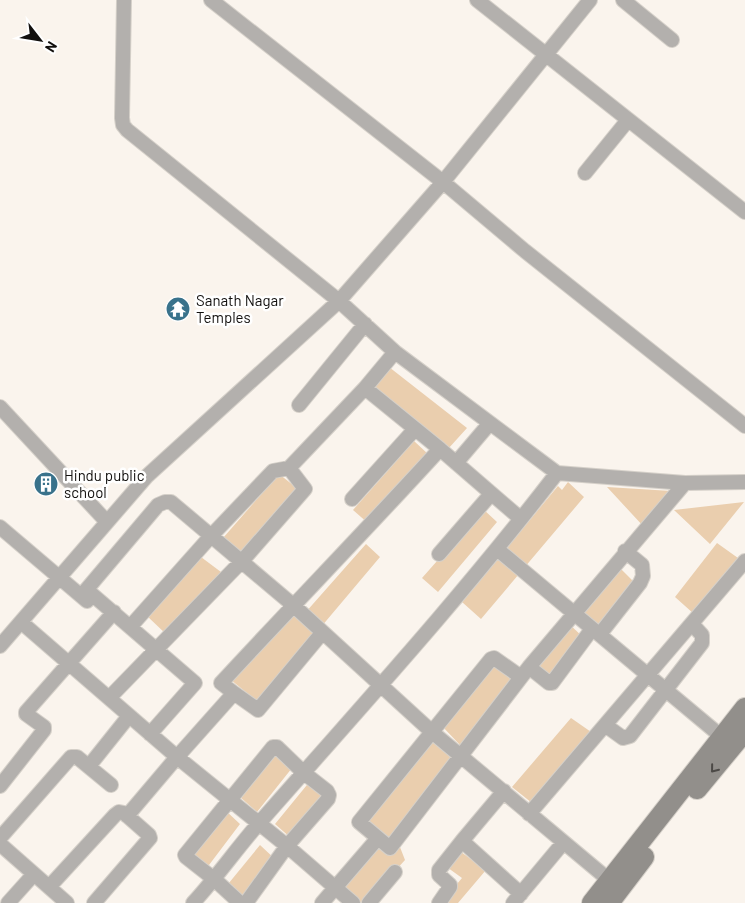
<svg xmlns="http://www.w3.org/2000/svg" width="745" height="903" font-family="Barlow,sans-serif">
<rect width="100%" height="100%" fill="#faf4ed"/>
<path fill="#eaceae" d="M389,367L467,428L448,449L370,390Z
M414,441L428,454L369,524L353,510Z
M279,474L298,489L243,554L223,538Z
M568,482L584,497L481,619L462,602L558,486L562,490Z
M607,487L671,491L644,527Z
M744,502L710,544L674,510Z
M483,509L497,522L438,592L422,578Z
M717,543L738,558L694,614L675,597Z
M366,544L380,557L321,627L305,613Z
M201,557L221,572L167,635L147,616Z
M620,568L635,583L601,627L583,612Z
M295,613L317,635L257,701L231,680Z
M568,623L583,637L549,682L531,667Z
M492,660L518,679L461,746L441,725Z
M571,718L594,734L537,807L512,787Z
M433,735L457,757L389,845L364,819Z
M276,754L292,768L257,812L240,797Z
M311,780L327,795L292,839L275,824Z
M225,810L240,824L206,869L188,854Z
M378,840L398,842L405,860L366,903H356L338,888Z
M260,845L276,860L243,903L224,889Z
M454,847L486,870L458,903H441L462,878L444,865Z"/>
<g fill="none" stroke-linecap="round" stroke-linejoin="round">
<defs>
<path id="street" d="M124,0L122,118L123,125L127,130L339,301L395,352L557,473L685,483L745,482
M211,0L443,182L525,251L745,426
M477,0L745,212
M623,0L672,40
M585,173L628,120
M365,388L440,449L521,519
M299,405L365,324
M0,407L107,522
M456,463L490,423
M352,499L415,429
M0,527L87,601
M497,549L722,737
M439,554L491,494
M87,590L195,683L150,734
M81,596L158,505L165,502H171L293,605L432,732L609,880
M21,622L177,757L287,846L353,903
M130,627L211,536L273,471L289,468L365,388L395,352
M600,634L640,583L643,576L642,565L625,551
M0,646L147,476L339,301L443,182L590,0
M529,667L549,683H552L592,629
M521,677L494,658L491,659L359,822L390,848L529,667L685,483
M234,693L258,710L322,633
M109,698L242,561L305,489L289,468
M605,725L623,738L630,736L702,643V635L692,624
M89,766L129,716
M0,786L44,730V727L26,714V712L114,612
M529,814L745,561
M127,816L177,757L234,693L221,683C294,604 368,528 440,449
M0,838L71,757H77L111,785
M462,841L521,894
M0,844L67,903
M49,887L115,815L119,812L124,813L149,835L150,838L94,903
M8,903L34,874
M193,903C217,877 237,848 260,822C361,707 464,594 557,473
M240,903L214,879L186,857L185,855L273,747H277L304,773L327,791L329,795L328,799L287,846L246,903
M322,903L378,838
M369,903L395,872
M439,903L450,887V885L439,875V870L462,841L504,791
M513,903L563,843"/>
<path id="secondary" d="M697,789L745,731
M592,903L745,708
M609,903L644,857"/>
</defs>
<use href="#street" stroke="#d5d0c9" stroke-width="16"/>
<use href="#secondary" stroke="#d5d0c9" stroke-width="22"/>
<use href="#street" stroke="#b3b0ad" stroke-width="14"/>
<use href="#secondary" stroke="#928f8b" stroke-width="20"/>
</g>
<defs><path id="oneway-chevron" d="M-2-3.5L2.5 0L-2 3.5" fill="none" stroke-width="1.6" stroke-linecap="round" stroke-linejoin="round" transform="scale(1.25)"/></defs>
<use stroke="#4c4946" href="#oneway-chevron" transform="translate(714 769) rotate(129)"/>
<defs>
<symbol id="temple-disc" viewBox="-11 -11 22 22"><circle r="9.5" fill="#39728b" stroke="#fff"/><path d="M0-6L5-2H3V0L6.5 2.5H4V6H1.5V3h-3V6H-4V2.5H-6.5L-3 0V-2H-5Z" fill="#fff"/></symbol>
<symbol id="building-disc" viewBox="-11 -11 22 22"><circle r="9.5" fill="#39728b" stroke="#fff"/><path d="M-4-6H4V6H1V3H-1V6H-4ZM-2.5-4.3h1.7v1.8h-1.7ZM.8-4.3h1.7v1.8H.8ZM-2.5-1h1.7V.8h-1.7ZM.8-1h1.7V.8H.8Z" fill="#fff"/></symbol>
</defs>
<g fill-rule="evenodd">
<use href="#temple-disc" x="164" y="295" width="28" height="28"/>
<use href="#building-disc" x="32" y="470" width="28" height="28"/>
</g>
<g text-anchor="middle" dominant-baseline="central" stroke-width="5" stroke-linejoin="round" paint-order="stroke">
<g font-size="15" fill="#12100e" stroke="#fff" text-anchor="start">
<text x="196" y="300">Sanath Nagar<tspan x="196" dy="17">Temples</tspan></text>
<text x="64" y="475">Hindu public<tspan x="64" dy="17">school</tspan></text>
</g>
</g>
<g transform="translate(40 40) rotate(121)" stroke="#ffffff" stroke-width="4" paint-order="stroke">
<path d="M0-4L9 19L0 12L-9 19Z" fill="#12100e"/>
<text y="-8" font-size="14" font-weight="bold" text-anchor="middle" fill="#12100e">N</text>
</g>
</svg>
